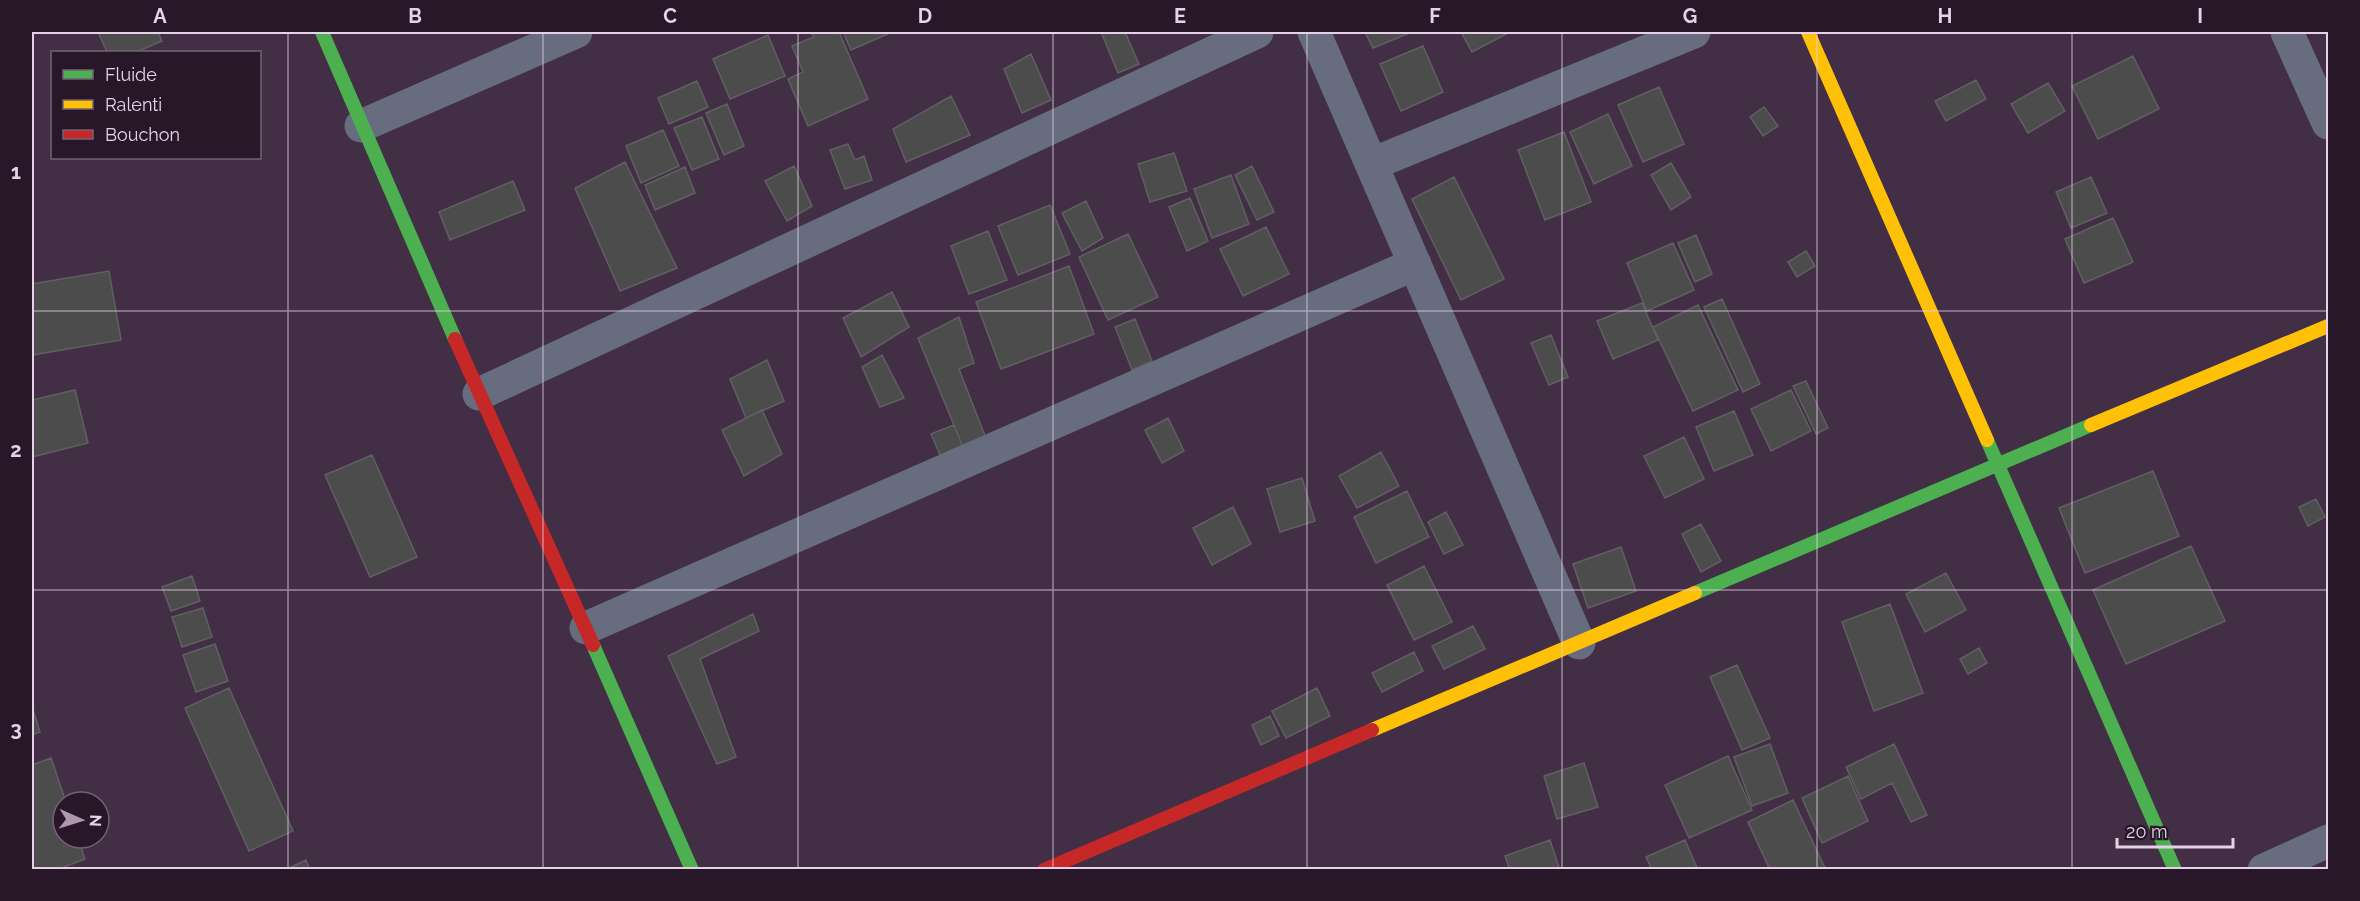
<svg xmlns="http://www.w3.org/2000/svg" width="2360" height="901" font-family="Raleway,sans-serif">
<rect width="100%" height="100%" fill="#422f45"/>
<path fill="#4c4c4d" stroke="#605f61" stroke-width="1.5" d="M98,32H158L162,41L136,52H107Z
M811,32H839L868,99L808,126L788,79L803,72L792,46L814,37Z
M843,32H889L890,33L851,50Z
M1101,32H1125L1139,64L1118,73Z
M1365,32H1412L1373,48Z
M1461,32H1510L1472,52Z
M768,35L785,76L730,99L713,59Z
M1423,46L1443,92L1401,111L1380,64Z
M1031,54L1051,100L1022,113L1004,69Z
M2133,56L2159,109L2098,139L2072,86Z
M1976,80L1986,99L1946,121L1935,101Z
M697,81L708,107L669,124L658,98Z
M2048,83L2065,111L2028,133L2011,104Z
M1659,87L1684,144L1643,162L1618,105Z
M951,96L970,135L906,162L893,129Z
M727,104L744,146L724,155L706,113Z
M1764,107L1778,126L1763,136L1750,117Z
M1608,114L1632,166L1594,184L1570,132Z
M702,117L719,159L692,170L674,128Z
M663,130L679,166L641,183L626,146Z
M1564,132L1591,202L1545,220L1518,150Z
M848,144L855,160L864,156L872,180L845,189L830,150Z
M1174,153L1187,191L1150,202L1138,164Z
M625,162L677,268L620,291L575,188Z
M1671,163L1691,197L1671,210L1651,175Z
M794,166L812,206L787,221L765,181Z
M1252,166L1274,212L1257,220L1235,175Z
M685,167L695,193L655,210L645,185Z
M1231,175L1249,224L1212,238L1194,189Z
M1454,177L1504,279L1461,300L1412,199Z
M2091,177L2107,213L2071,228L2056,192Z
M513,181L525,210L450,240L439,212Z
M1190,198L1208,241L1187,251L1169,207Z
M1086,201L1103,238L1082,251L1062,213Z
M1050,205L1070,254L1018,275L998,226Z
M2113,218L2133,262L2084,283L2065,239Z
M1266,227L1289,274L1243,296L1220,249Z
M988,231L1007,280L969,294L951,246Z
M1128,234L1158,297L1108,320L1079,257Z
M1696,235L1712,274L1695,282L1678,243Z
M1673,243L1694,290L1647,311L1627,263Z
M1806,251L1815,266L1797,277L1788,262Z
M1069,266L1094,334L1001,369L976,302Z
M109,271L121,340L32,355V284Z
M892,292L909,327L861,357L843,318Z
M1722,299L1760,384L1743,392L1704,307Z
M1642,303L1658,340L1613,359L1597,321Z
M1698,305L1738,390L1693,411L1653,327Z
M959,317L974,363L959,369L985,436L963,447L918,338Z
M1135,319L1152,361L1132,370L1115,327Z
M1551,335L1568,377L1549,385L1531,343Z
M882,355L904,398L880,407L862,367Z
M767,360L784,401L746,418L730,379Z
M1806,381L1828,428L1816,434L1793,386Z
M75,390L88,443L32,457V400Z
M1791,390L1811,431L1771,451L1751,409Z
M762,410L782,454L744,476L722,430Z
M1734,411L1753,455L1714,471L1696,427Z
M1168,418L1184,451L1162,463L1145,430Z
M954,425L963,447L941,457L931,434Z
M1684,437L1704,479L1665,498L1644,456Z
M1381,452L1399,486L1357,508L1339,476Z
M372,455L417,557L370,577L325,475Z
M2153,471L2179,536L2085,573L2059,508Z
M1302,478L1315,521L1280,532L1267,489Z
M1407,491L1429,537L1376,563L1354,517Z
M2316,499L2325,517L2308,526L2299,507Z
M1233,507L1251,544L1212,565L1193,528Z
M1446,512L1463,545L1444,554L1428,522Z
M1701,524L1721,561L1701,572L1682,534Z
M2191,546L2225,621L2126,664L2093,590Z
M1621,547L1636,591L1588,608L1573,564Z
M1424,566L1452,622L1414,640L1387,585Z
M1946,573L1966,610L1925,632L1906,594Z
M192,576L200,601L171,611L162,587Z
M1890,604L1923,693L1874,711L1842,622Z
M203,608L212,637L182,647L172,617Z
M753,614L759,631L700,659L736,757L717,764L668,656Z
M1473,626L1485,649L1444,669L1432,646Z
M215,644L228,681L196,692L183,655Z
M1979,648L1987,663L1968,674L1960,659Z
M1414,652L1423,671L1382,692L1372,673Z
M1737,665L1770,738L1742,750L1710,677Z
M229,688L293,831L249,851L185,708Z
M1317,688L1330,716L1286,738L1272,711Z
M32,706L40,732L32,735Z
M1270,716L1279,736L1261,745L1252,725Z
M1770,744L1788,793L1752,806L1734,757Z
M1894,744L1927,815L1911,822L1892,783L1861,799L1846,767Z
M1728,756L1752,810L1689,838L1665,785Z
M51,758L66,802H63V838H78L85,859L56,870H32V765Z
M1584,763L1598,807L1557,819L1544,776Z
M1848,776L1868,821L1822,843L1802,798Z
M1793,800L1826,870H1770L1748,822Z
M1550,840L1560,870H1510L1505,856Z
M1685,840L1698,870H1652L1646,857Z
M306,860L310,870H285Z"/>
<g fill="none" stroke-linecap="round" stroke-linejoin="round">
<path stroke="#676c7e" stroke-width="33" d="M1314,32L1579,643
M2287,32L2328,123
M361,126L576,32
M1372,164L1694,32
M479,394L1257,32
M586,628L1415,264
M2264,870L2328,841"/>
<path stroke="#4caf50" stroke-width="14" d="M322,32L455,339
M1987,440L2175,870
M1695,593L2091,425
M593,645L692,870"/>
<path stroke="#ffc107" stroke-width="14" d="M1808,32L1987,440
M2091,425L2328,326
M1372,730L1695,593"/>
<path stroke="#c62828" stroke-width="14" d="M455,339L593,645
M1044,870L1372,730"/>
</g>
<path fill="none" stroke="#e7d1e9" stroke-width="1.5" stroke-opacity="0.55" d="M288,32V870M543,32V870M798,32V870M1053,32V870M1307,32V870M1562,32V870M1817,32V870M2072,32V870M32,311H2328M32,590H2328"/>
<rect width="2360" height="901" fill="none" stroke="#271729" stroke-width="66"/>
<rect x="51" y="51" width="210" height="108" fill="#271729" stroke="#746176" stroke-width="1.5"/>
<rect x="63" y="70" width="30" height="9" fill="#4caf50" stroke="#746176" stroke-width="1.5"/>
<text x="105" y="81" font-size="18" fill="#e7d1e9">Fluide</text>
<rect x="63" y="100" width="30" height="9" fill="#ffc107" stroke="#746176" stroke-width="1.5"/>
<text x="105" y="111" font-size="18" fill="#e7d1e9">Ralenti</text>
<rect x="63" y="130" width="30" height="9" fill="#c62828" stroke="#746176" stroke-width="1.5"/>
<text x="105" y="141" font-size="18" fill="#e7d1e9">Bouchon</text>
<g transform="translate(81 820) rotate(93)"><circle r="28" fill="#271729" stroke="#746176" stroke-width="1.5"/>
<path d="M0-4.5L10 22L0 15L-10 22Z" fill="#ad98b0"/>
<text y="-9" font-size="16" font-weight="bold" text-anchor="middle" fill="#e7d1e9">N</text>
</g>
<path d="M2117 838v9h116v-9" fill="none" stroke="#e7d1e9" stroke-width="3"/>
<text x="2126" y="838" font-size="18" fill="#e7d1e9" stroke="#271729" stroke-width="4.5" paint-order="stroke">20 m</text>
<rect x="33" y="33" width="2294" height="835" fill="none" stroke="#e7d1e9" stroke-width="2"/>
<g font-size="20" text-anchor="middle" font-weight="bold" fill="#e7d1e9">
<text x="160" y="23">A</text>
<text x="415" y="23">B</text>
<text x="670" y="23">C</text>
<text x="925" y="23">D</text>
<text x="1180" y="23">E</text>
<text x="1435" y="23">F</text>
<text x="1690" y="23">G</text>
<text x="1945" y="23">H</text>
<text x="2200" y="23">I</text>
<text x="16" y="179">1</text>
<text x="16" y="457">2</text>
<text x="16" y="736">3</text>
</g>
</svg>
